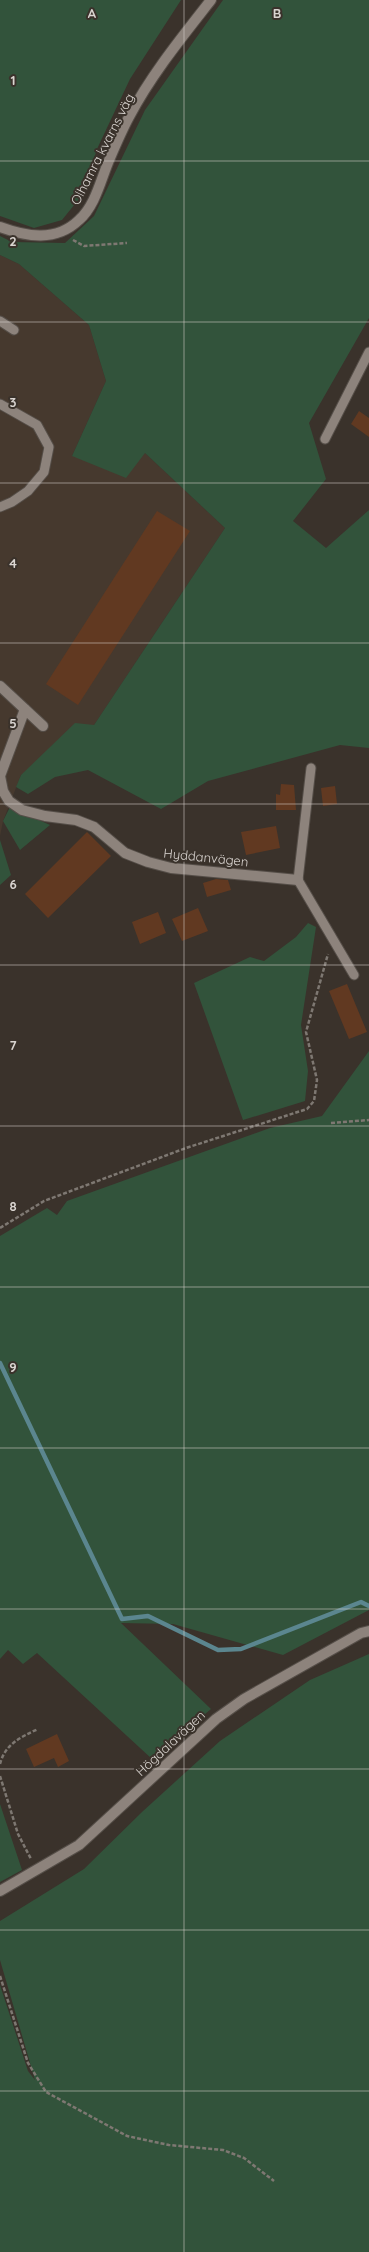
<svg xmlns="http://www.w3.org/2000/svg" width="369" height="2252" font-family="Quicksand,sans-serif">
<rect width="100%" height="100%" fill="#3a322b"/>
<path fill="#46392e" d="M0,255L19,264L89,325L106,381L72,456L145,453L225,528L94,725L21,775L3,821L0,836Z"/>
<path fill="#32533b" d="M0,0H181L130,79L97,149L83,194L62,220L34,228L0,216Z
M223,0H369V318L309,423L326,479L293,521L326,548L369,510V748L340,745L208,781L161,809L88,770L55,777L28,794L16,787L21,775L75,723L94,725L225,528L145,453L126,478L72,456L106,381L89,325L19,264L0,255V236L12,242L65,243L94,216L145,110Z
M10,807L50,825L20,850L3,821Z
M0,840L11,875L0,885Z
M308,923L316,927L301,1025L308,1071L305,1101L243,1120L194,983L250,957L264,961L296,937Z
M369,1051V1610L283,1655L173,1624L121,1623L211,1709L152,1759L37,1653L23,1664L8,1650L0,1659V1236L47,1208L57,1215L67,1201L270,1128L322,1116Z
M369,1654V2252H0V1985L28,2071L35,2080L0,1960V1921L84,1869L142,1812L220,1741L310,1680Z
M0,1804L22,1870L0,1882Z"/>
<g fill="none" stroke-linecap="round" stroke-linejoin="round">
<path stroke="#5b868f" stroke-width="4.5" d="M0,1363L122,1619L148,1616L218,1650L241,1649L361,1602L369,1606"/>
</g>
<path fill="#613921" d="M359,411L369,418V437L351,424Z
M157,511L190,531L78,705L46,684Z
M281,784L294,785L296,810H276V794L280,795Z
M335,786L337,804L323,806L321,788Z
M276,826L280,848L246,855L241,832Z
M87,832L111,856L48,918L25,894Z
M216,879L228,880L231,890L207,897L203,883Z
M198,908L208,931L182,941L172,919Z
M158,912L166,933L140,944L132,922Z
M347,984L367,1032L349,1039L329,991Z
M57,1734L69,1761L58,1767L54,1758L34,1767L26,1749Z"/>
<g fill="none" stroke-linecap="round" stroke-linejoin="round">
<defs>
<path id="lane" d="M0,321L14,330
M0,404L37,425L49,447L44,472L28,491L12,502L0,507
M325,439L369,352
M311,768L298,880L354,975"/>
<path id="street" d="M0,227C27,237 56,242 79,220C96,205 101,178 110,158C116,144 122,130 129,117C151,75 182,37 211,0
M0,686L43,726
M25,709L0,776L3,791L9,801L22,810L45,816L76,820L94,827L125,853L148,862L171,868L298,880
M0,1891L79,1845L216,1719L244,1699L361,1633L369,1631"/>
</defs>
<use href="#lane" stroke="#554e48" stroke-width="11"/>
<use href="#street" stroke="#554e48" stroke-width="12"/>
<path stroke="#7e7872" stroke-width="2.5" stroke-dasharray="4 2" stroke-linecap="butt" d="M73,240L84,246L127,243
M331,1123L369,1120
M0,1228L44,1201L186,1148L307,1109L314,1101L317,1080L306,1032L328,954
M0,1764C5,1744 21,1737 38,1729
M0,1776L18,1834L31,1859
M0,1976L28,2063L46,2092L127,2136L169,2145L223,2150L244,2158L274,2181"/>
<use href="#lane" stroke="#8d837c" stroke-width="9"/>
<use href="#street" stroke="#8d837c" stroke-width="10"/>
</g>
<path fill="none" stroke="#dad5d1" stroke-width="1" stroke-opacity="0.55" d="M184,0V2252M0,161H369M0,322H369M0,483H369M0,643H369M0,804H369M0,965H369M0,1126H369M0,1287H369M0,1448H369M0,1609H369M0,1769H369M0,1930H369M0,2091H369"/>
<g text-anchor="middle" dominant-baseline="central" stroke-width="4" stroke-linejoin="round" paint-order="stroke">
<g font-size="13" fill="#dad5d1" stroke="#3a322b">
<text transform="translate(102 149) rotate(-63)">Olhamra kvarns väg</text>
<text transform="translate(206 857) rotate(6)">Hyddanvägen</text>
<text transform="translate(170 1743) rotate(-43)">Högdalavägen</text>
</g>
</g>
<g font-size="13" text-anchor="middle" font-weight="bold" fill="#dad5d1" stroke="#3a322b" stroke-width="4" stroke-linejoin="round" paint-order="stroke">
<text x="92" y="18">A</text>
<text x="277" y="18">B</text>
<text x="13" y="85">1</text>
<text x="13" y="246">2</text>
<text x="13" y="407">3</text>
<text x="13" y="568">4</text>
<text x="13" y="728">5</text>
<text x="13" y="889">6</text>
<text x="13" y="1050">7</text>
<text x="13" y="1211">8</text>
<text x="13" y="1372">9</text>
</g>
</svg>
